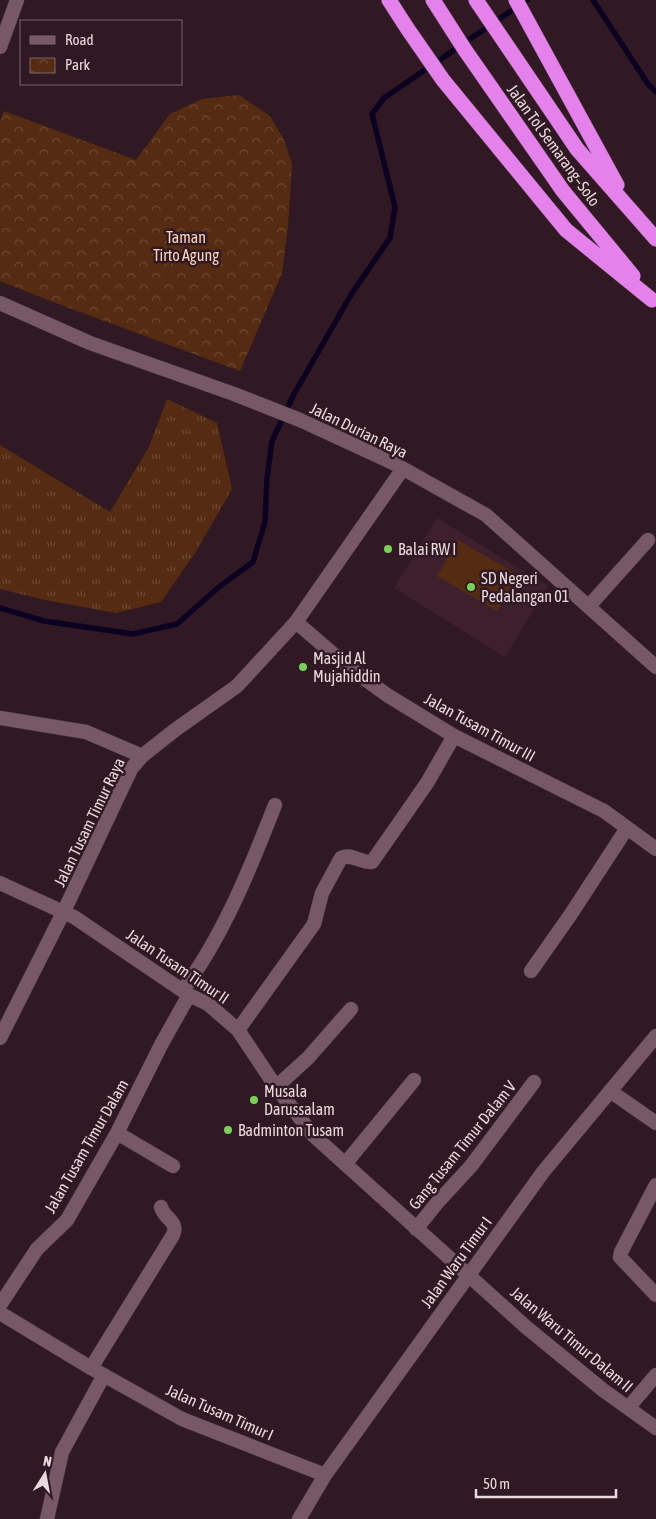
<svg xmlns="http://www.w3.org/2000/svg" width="656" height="1519" font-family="'Asap Condensed',sans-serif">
<defs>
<pattern id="grass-tufts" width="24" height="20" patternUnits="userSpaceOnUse" patternTransform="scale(1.25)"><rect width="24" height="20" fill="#552c11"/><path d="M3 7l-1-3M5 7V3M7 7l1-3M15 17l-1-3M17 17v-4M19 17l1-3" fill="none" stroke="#6d4a33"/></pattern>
<pattern id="park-crowns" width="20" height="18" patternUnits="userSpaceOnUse" patternTransform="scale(1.25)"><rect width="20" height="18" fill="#552c11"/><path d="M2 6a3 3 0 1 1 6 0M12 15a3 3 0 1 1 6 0" fill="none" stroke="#6d4a33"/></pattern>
</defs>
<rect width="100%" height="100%" fill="#311923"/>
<path fill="#3e1f2c" d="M437,518L548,586L505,657L394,588Z"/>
<path fill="url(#grass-tufts)" d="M167,399L217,423L232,489L195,553L161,602L116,613L45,600L0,589V445L110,512L149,447Z"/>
<path fill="url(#park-crowns)" d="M239,95L270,116L284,140L292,164L288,226L282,273L240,371L53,302L0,281V122L4,111L136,160L170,114L202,99Z"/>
<path fill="#552c11" d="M458,540L518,575L497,611L437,576Z"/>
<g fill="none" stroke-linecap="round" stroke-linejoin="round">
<path stroke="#0d0121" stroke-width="5.5" d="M593,0L648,84L656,92
M0,608L44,621L133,634L177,624L219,587L253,562L265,522L267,478L272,441L294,394L352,293L390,238L395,207L372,114L384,98L527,0"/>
<defs>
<path id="minor" d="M589,606L648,540
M296,622L346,665L387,695L454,736L604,811L656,849
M0,718L86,732L142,756
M0,883L74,917L189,995L208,1004L238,1030L276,1087L313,1135L526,1327L603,1390L656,1428
M531,971L571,914L627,828
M183,990C224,934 250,869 275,805
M238,1030L314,924L322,893L341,858C351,853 361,863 372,862L427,783L454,736
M276,1087L308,1058L351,1009
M610,1091L656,1123
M117,1133L173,1166
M345,1164L414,1080
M656,1185L621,1252L620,1257L656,1295
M416,1229L437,1203L471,1166L534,1082
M0,1305L37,1249L67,1220L117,1133L161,1045L189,995
M0,1313L91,1368L182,1419L325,1475
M91,1368L173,1235C179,1221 164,1219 161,1207
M628,1408L656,1375
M47,1519L62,1452L104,1375
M299,1519L325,1475L543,1172L656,1036"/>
<path id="secondary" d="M0,47L17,0
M0,303L90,343L234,394L300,420L393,463L486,515L656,667
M0,1038L64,911L131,769L142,756L175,730L237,686L296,622L402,470"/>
<path id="motorway" d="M389,0L407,28L443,80L566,230L652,300
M433,0L465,50L563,191L633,276
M476,0L577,149L656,239
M516,0L617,185"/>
</defs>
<use href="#minor" stroke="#49373e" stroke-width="15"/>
<use href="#secondary" stroke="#49373e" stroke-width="15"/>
<use href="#motorway" stroke="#49373e" stroke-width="16"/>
<use href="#minor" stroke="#765964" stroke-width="14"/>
<use href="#secondary" stroke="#765964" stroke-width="14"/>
<use href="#motorway" stroke="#e581ea" stroke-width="15"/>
</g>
<g fill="#7ad157" stroke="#311923" stroke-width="2">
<circle cx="388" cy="549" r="5"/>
<circle cx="471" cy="587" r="5"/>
<circle cx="303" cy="667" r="5"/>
<circle cx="254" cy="1100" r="5"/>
<circle cx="228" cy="1130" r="5"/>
</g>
<g text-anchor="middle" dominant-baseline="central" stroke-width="5" stroke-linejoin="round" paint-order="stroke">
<g font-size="16" fill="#e9d8de" stroke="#311923">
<text transform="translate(554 145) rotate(54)">Jalan Tol Semarang–Solo</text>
<text transform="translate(359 430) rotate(26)">Jalan Durian Raya</text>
<text transform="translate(480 727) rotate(29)">Jalan Tusam Timur III</text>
<text transform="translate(89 822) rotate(-64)">Jalan Tusam Timur Raya</text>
<text transform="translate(178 966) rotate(34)">Jalan Tusam Timur II</text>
<text transform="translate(462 1145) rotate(-51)">Gang Tusam Timur Dalam V</text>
<text transform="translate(86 1146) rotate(-60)">Jalan Tusam Timur Dalam</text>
<text transform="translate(456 1262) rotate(-54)">Jalan Waru Timur I</text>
<text transform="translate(572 1339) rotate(40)">Jalan Waru Timur Dalam II</text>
<text transform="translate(220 1412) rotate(24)">Jalan Tusam Timur I</text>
</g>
<g font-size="16" fill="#fed4bb" stroke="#311923">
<text x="186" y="237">Taman<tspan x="186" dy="18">Tirto Agung</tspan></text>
</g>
<g font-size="16" fill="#e9d8de" stroke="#311923" text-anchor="start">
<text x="398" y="549">Balai RW I</text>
<text x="481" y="578">SD Negeri<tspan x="481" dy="18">Pedalangan 01</tspan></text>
<text x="313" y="658">Masjid Al<tspan x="313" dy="18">Mujahiddin</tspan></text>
<text x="264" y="1091">Musala<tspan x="264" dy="18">Darussalam</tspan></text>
<text x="238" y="1130">Badminton Tusam</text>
</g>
</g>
<rect x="20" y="20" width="162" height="65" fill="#311923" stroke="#7b656e"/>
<rect x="30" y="36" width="25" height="8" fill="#765964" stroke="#7b656e"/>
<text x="65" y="45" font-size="15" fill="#e9d8de">Road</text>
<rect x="30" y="58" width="25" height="15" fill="url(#park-crowns)" stroke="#7b656e"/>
<text x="65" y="70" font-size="15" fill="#e9d8de">Park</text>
<g transform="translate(45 1474) rotate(11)" stroke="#311923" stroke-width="4" paint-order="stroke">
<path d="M0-4L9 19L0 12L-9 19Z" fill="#e9d8de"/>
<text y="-8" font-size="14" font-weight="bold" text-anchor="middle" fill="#e9d8de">N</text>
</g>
<path d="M476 1489v8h140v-8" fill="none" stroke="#e9d8de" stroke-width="2.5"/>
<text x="483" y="1489" font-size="15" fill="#e9d8de" stroke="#311923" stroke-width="4" paint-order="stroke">50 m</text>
</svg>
